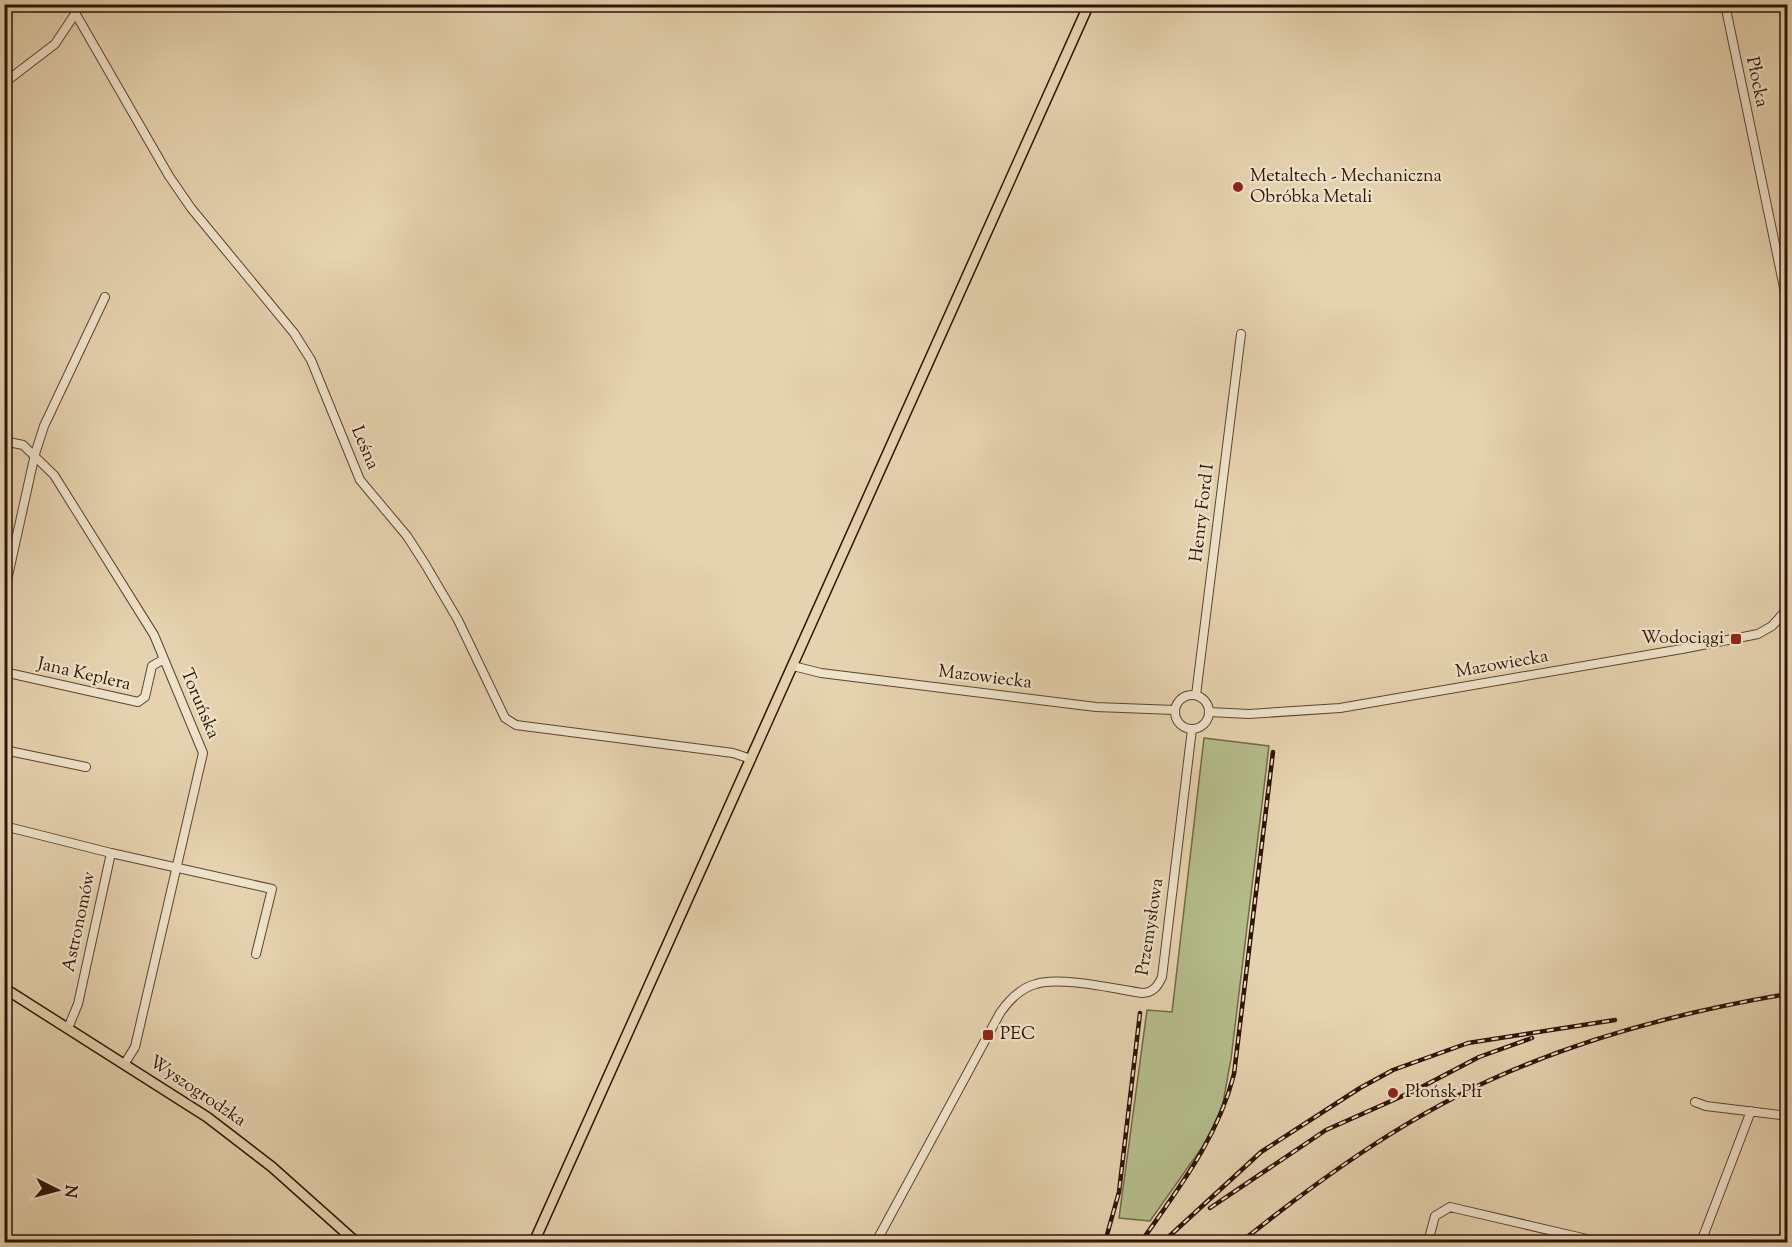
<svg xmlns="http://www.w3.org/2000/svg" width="1792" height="1247" font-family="'Sorts Mill Goudy',serif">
<rect width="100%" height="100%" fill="#e5d2ae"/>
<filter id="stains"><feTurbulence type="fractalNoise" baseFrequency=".00333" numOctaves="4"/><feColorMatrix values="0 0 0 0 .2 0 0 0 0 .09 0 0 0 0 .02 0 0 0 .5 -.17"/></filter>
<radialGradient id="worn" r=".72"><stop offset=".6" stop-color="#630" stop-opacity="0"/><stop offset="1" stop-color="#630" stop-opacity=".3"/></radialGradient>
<path fill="#b4bc8a" stroke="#726847" stroke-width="1.5" d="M1204,738L1269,746L1231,1059L1222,1108L1208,1139L1150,1221L1119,1218L1147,1010L1172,1012Z"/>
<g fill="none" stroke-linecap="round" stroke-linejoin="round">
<defs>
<path id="minor" d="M70,4L169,176L191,208L294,333L311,360L360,480L407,536L425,564L458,620L505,718L516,725L733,753L751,759
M1725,4L1788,307
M4,83L55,44L75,14
M4,441L23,445L54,475L154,635L203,753L135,1047L125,1063
M4,594L35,454L44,426L105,297
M793,666L821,673L1096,707L1175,710
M4,672L138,702L145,697L152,666L164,659
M1175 712a17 17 0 1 1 34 0a17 17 0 1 1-34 0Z
M1196,695L1241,334
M1209,712L1249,714L1340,708L1682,649L1758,634L1772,626L1788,608
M4,750L86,767
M4,826L111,853
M68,1028L78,1004L111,853L272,889L256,954
M1695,1102L1706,1106L1788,1116
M876,1242L1000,1013C1009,1000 1020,988 1036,984C1059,976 1116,989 1142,993C1153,993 1158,986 1162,977L1192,729
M1428,1242L1435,1216L1450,1207L1600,1242
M1701,1242L1751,1111"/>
<path id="major" d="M4,988L207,1117L272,1167L356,1242
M534,1242L1089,4"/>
</defs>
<use href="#minor" stroke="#5c432e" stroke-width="10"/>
<use href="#major" stroke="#2f1304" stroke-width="12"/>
<use href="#minor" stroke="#eee2ca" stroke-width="8"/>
<use href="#major" stroke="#e5d2ae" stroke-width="9"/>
<defs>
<path id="rail" d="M1210,1208L1326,1130L1416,1090L1479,1057L1532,1038
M1105,1242L1119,1192L1140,1013
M1141,1242C1178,1189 1218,1138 1234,1074L1273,752
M1163,1242L1261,1152L1360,1088L1393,1070L1468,1043L1615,1020
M1241,1242C1317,1181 1399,1122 1488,1081C1582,1038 1685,1011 1788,994"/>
</defs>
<use href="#rail" stroke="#2f1304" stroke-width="4.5"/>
<use href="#rail" stroke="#eee2ca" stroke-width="2" stroke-dasharray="7" stroke-linecap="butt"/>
</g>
<g fill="#8f2418" stroke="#eee2ca" stroke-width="2">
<circle cx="1238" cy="187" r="6"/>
<rect x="1730" y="633" width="12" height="12" rx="3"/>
<rect x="982" y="1029" width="12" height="12" rx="3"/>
<circle cx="1393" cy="1093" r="6"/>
</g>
<g text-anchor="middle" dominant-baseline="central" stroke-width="4.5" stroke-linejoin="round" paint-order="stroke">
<g font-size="18" fill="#2f1304" stroke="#eee2ca">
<text transform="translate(1756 82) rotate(78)">Płocka</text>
<text transform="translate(364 448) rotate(67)">Leśna</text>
<text transform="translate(1203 513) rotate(-83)">Henry Ford I</text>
<text transform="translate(1502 665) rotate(-10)">Mazowiecka</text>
<text transform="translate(84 675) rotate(13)">Jana Keplera</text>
<text transform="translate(985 678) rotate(7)">Mazowiecka</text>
<text transform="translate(199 704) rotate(67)">Toruńska</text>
<text transform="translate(80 922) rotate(-78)">Astronomów</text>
<text transform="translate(1151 927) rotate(-81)">Przemysłowa</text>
<text transform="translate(197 1092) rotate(34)">Wyszogrodzka</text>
</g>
<g font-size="18" fill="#2f1304" stroke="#eee2ca" text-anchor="start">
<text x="1250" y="177">Metaltech - Mechaniczna<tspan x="1250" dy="21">Obróbka Metali</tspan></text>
<text x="1724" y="639" text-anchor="end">Wodociągi</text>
<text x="1000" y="1035">PEC</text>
<text x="1405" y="1093">Płońsk Pł1</text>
</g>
</g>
<rect width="1792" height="1247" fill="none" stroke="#e5d2ae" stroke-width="24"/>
<rect x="6" y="6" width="1780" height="1235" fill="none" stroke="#2f1304" stroke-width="3"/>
<rect x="12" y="12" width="1768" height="1223" fill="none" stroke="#2f1304" stroke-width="1.5"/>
<g transform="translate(57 1190) rotate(96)" stroke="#eee2ca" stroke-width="4.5" paint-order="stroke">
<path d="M0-4.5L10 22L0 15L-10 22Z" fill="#2f1304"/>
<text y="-9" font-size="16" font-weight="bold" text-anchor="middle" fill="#2f1304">N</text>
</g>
<rect width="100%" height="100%" filter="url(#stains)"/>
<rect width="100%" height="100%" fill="url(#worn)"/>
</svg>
